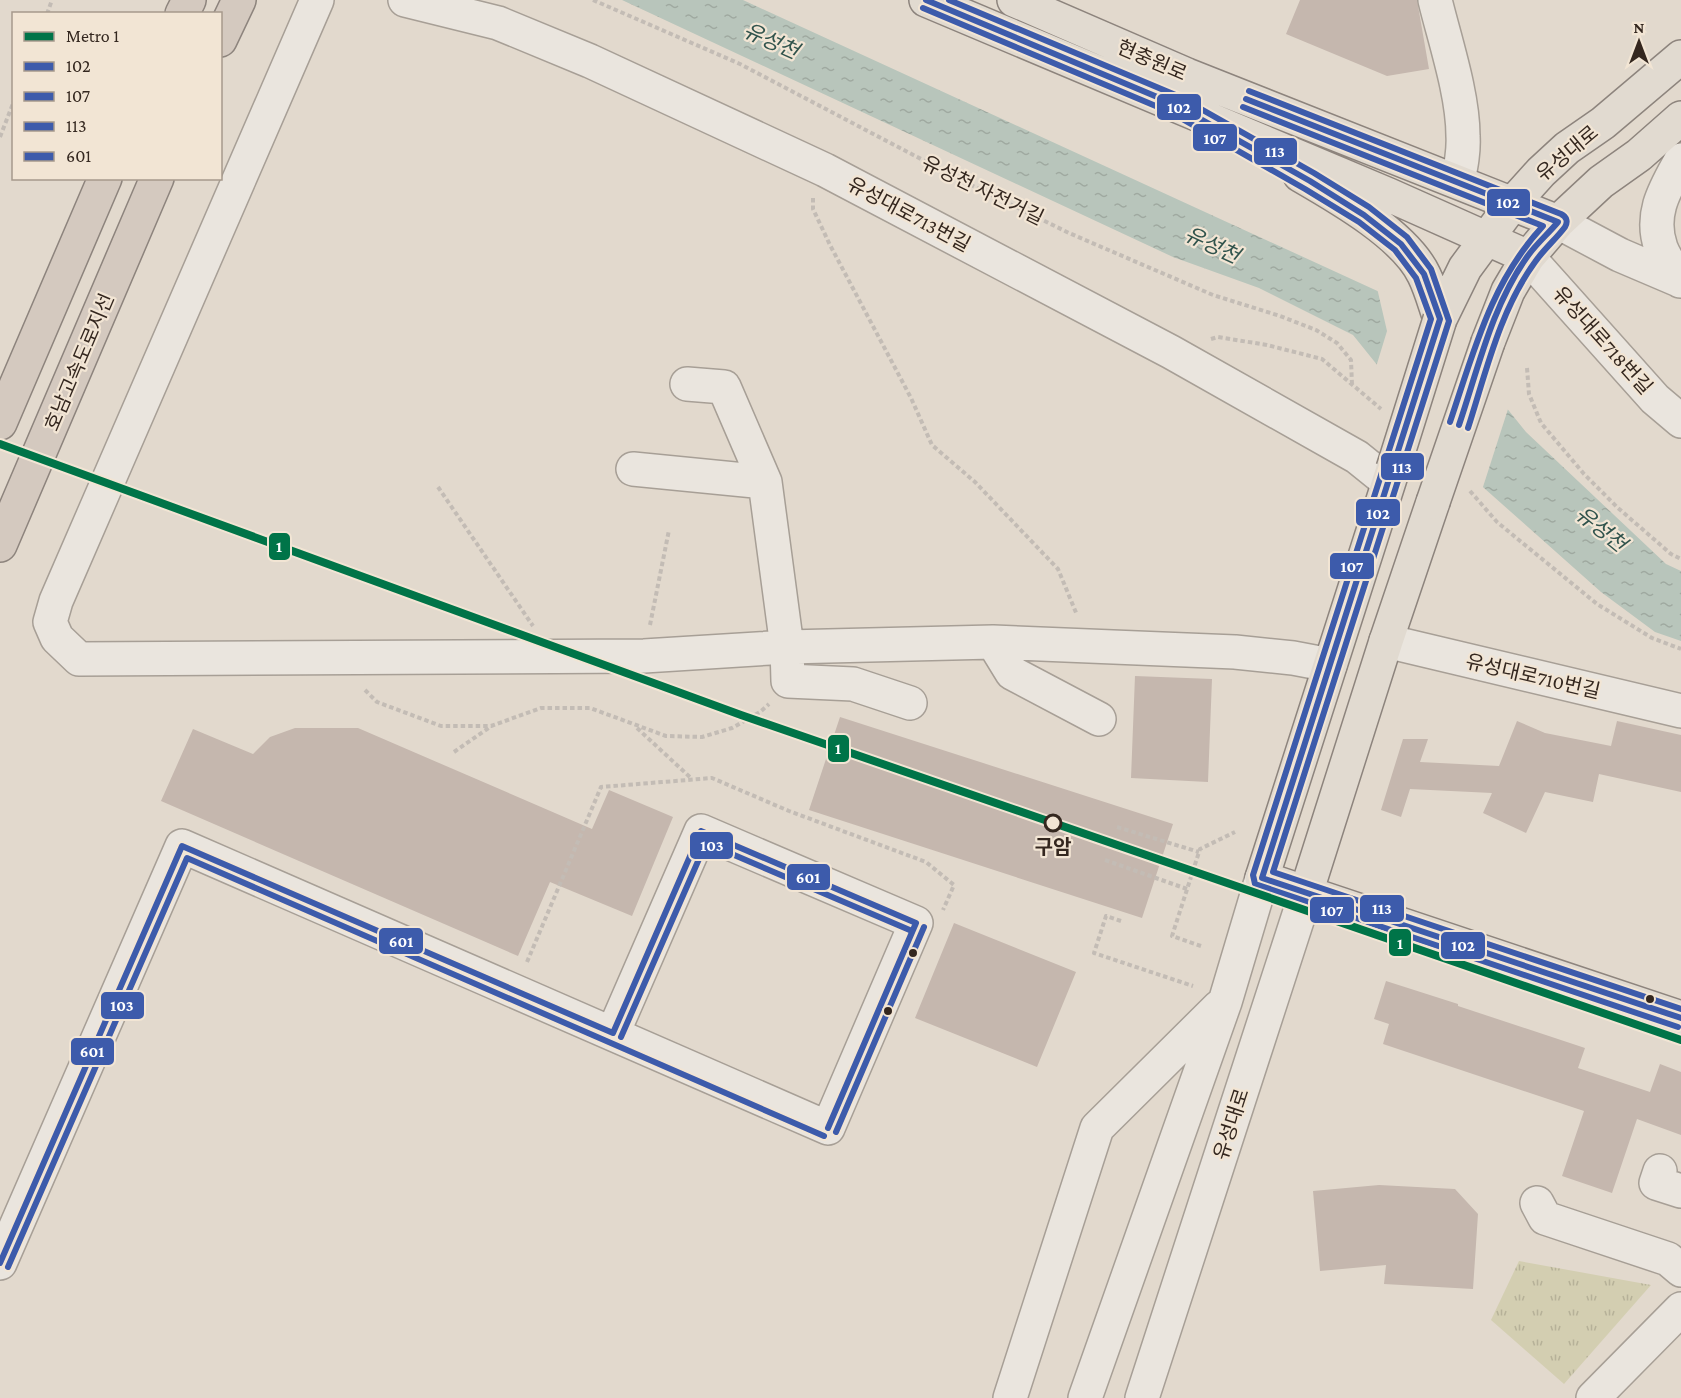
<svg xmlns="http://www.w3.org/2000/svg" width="1681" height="1398" font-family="'Crimson Pro','Noto Sans KR',serif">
<defs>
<pattern id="grass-tufts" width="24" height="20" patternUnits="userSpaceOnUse" patternTransform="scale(1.5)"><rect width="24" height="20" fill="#d3ceb1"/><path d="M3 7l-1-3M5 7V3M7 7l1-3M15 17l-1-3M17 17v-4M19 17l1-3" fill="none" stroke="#b6b198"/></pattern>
<pattern id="water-ripples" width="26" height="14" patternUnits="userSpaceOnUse" patternTransform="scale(1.5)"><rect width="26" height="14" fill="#b8c5bb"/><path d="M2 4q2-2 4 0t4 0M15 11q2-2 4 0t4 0" fill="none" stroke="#9fa9a0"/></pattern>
</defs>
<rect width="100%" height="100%" fill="#e2d9cd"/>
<path fill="url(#grass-tufts)" d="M1519,1261L1651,1285L1564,1384L1491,1320Z"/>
<path fill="url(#water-ripples)" d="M622,0H743L1384,294L1472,365L1526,432L1666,564L1681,571V641L1655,632L1601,592L1457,464L1353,335L1259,288L1173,257Z"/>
<path fill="#e2d9cd" d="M1377,288L1386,292L1475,363L1509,406L1482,490L1455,466L1376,367L1387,331Z"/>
<path fill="#c5b7ae" d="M1300,0H1417L1429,69L1387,76L1286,34Z
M1135,676L1212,679L1208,782L1131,778Z
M840,717L1173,824L1142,918L809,810Z
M1517,721L1545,733L1611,746L1617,721L1681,735V792L1599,774L1593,802L1545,792L1526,833L1483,813L1492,793L1410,789L1401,817L1381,810L1403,739H1428L1420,762L1499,766Z
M295,728H358L592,829L609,790L673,817L632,916L550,882L518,956L161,801L193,729L253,754L270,737Z
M954,923L1076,972L1037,1067L915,1018Z
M1386,981L1458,1004V1006L1585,1048L1578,1068L1650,1092L1660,1064L1681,1072V1135L1637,1119L1612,1193L1562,1176L1584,1111L1383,1044L1389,1024L1374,1019Z
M1379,1185L1455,1189L1478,1214L1473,1289L1384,1284L1386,1265L1320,1271L1313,1191Z"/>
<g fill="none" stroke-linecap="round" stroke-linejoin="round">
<defs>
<path id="minor" d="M317,0L56,601L50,622L57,638L79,659L644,656L787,647L993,642L1235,652L1293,658L1330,665
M405,0L498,23L590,61L825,170L1171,352L1357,457L1388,482
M1435,0C1445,41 1463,94 1463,136C1464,151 1461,166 1458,181
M1558,222L1620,255L1681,281
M1528,257L1655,399L1681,421
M1680,281C1674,270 1665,259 1661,248C1649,214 1665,189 1681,160
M687,384L724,387L765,482L787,647L788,681L853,684L910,703
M633,469L765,482
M1386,641L1681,711
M993,642L1012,673L1099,719
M1660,1171L1656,1183L1681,1191
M1537,1203L1545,1218L1668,1259L1681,1270
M0,1263L182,846L828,1128L916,923L701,831L613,1033
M1010,1398L1097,1128L1219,1007
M1085,1398L1225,1002L1262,878
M1142,1398L1306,893
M1593,1398L1681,1309"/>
<path id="major" d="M926,0L1389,195L1528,257
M1014,0L1187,75L1558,222
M1300,175C1338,197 1405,235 1424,275C1431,289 1435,305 1440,319
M1440,319L1465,268L1513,203L1541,172L1567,148L1603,123L1681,57
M1488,342L1508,291L1528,257L1558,222L1601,182L1639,155L1681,118
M1393,469L1262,878L1681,1018
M1306,893L1386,641L1433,502"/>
<path id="highway" d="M182,14L189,0
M220,40L239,0
M0,423L105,178
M0,545L157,178"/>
</defs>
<use href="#minor" stroke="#a79f96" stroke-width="36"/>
<use href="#major" stroke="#8d847d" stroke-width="36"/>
<use href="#highway" stroke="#8d847d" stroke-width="36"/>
<path stroke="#c3bcb5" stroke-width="4" stroke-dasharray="4.5 3" stroke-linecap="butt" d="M593,0L740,64L961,180L1069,233L1213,295L1280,316L1316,330L1337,343L1351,360L1352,385
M47,14L52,0
M0,137L14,101
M813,198V209L830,245L911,398L932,445L975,482L1058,569L1077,615
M1211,339L1218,337L1267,345L1322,359L1381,409
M1527,368L1529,394L1541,423L1584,474L1618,508L1671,554L1681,559
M438,487L533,626
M1470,491L1497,522L1597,604L1652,638L1681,649
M650,625L669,530
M365,690L377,702L441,726H491L541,708H590L666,736L702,737L732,728L760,712L769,704
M637,728L692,779
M454,752L490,727
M1117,827L1199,852
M1105,860L1187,889
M1121,921L1106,916L1094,953L1193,986
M1201,946L1172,936L1200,849L1235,832
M527,962L601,787L712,778L789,811L926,862L954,885L943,910"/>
<use href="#minor" stroke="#eae5de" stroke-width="33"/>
<use href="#major" stroke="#e1dad0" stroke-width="33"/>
<use href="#highway" stroke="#d4c9bf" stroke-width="33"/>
<defs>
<path id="major-bridge" d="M1393,469L1440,319
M1433,502L1488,342"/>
</defs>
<use href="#major-bridge" stroke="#8d847d" stroke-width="36" stroke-linecap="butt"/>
<use href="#major-bridge" stroke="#e1dad0" stroke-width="33"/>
<defs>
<path id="bus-1" d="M926,0L1174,104L1310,181L1364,215L1401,244L1424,274L1440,319L1262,878L1681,1018
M1246,99L1558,222C1548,234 1536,244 1527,257C1492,306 1478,369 1459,425"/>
<path id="bus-2" d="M923,8L1170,112L1305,189L1359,222L1395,250L1416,278L1431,319L1253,875L1255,884L1678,1027
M1243,107L1543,226C1491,282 1474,351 1450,422"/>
<path id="bus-3" d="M949,0L1178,96L1314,173L1369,207L1407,237L1431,269L1449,321L1273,872L1681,1009
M1249,91L1561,214C1567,217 1568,222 1565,227C1556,239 1544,249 1535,262C1500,310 1486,372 1468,428"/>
<path id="bus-4" d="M701,831L916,923
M613,1033L701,831
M828,1128L916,923
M0,1263L182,846L613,1033"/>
<path id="bus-5" d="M621,1037L706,843L912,931
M836,1132L924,927
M8,1267L187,858L824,1136"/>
</defs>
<use href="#bus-1" stroke="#f2e5d4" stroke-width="10"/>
<use href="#bus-2" stroke="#f2e5d4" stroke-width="10"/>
<use href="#bus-3" stroke="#f2e5d4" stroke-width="10"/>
<use href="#bus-4" stroke="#f2e5d4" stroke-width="10"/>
<use href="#bus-5" stroke="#f2e5d4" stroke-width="10"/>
<use href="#bus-1" stroke="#3d5bab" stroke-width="6"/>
<use href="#bus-2" stroke="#3d5bab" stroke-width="6"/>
<use href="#bus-3" stroke="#3d5bab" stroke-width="6"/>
<use href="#bus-4" stroke="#3d5bab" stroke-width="6"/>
<use href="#bus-5" stroke="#3d5bab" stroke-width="6"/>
<defs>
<path id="metro-1" d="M0,444L741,715L1681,1040"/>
</defs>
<use href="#metro-1" stroke="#f2e5d4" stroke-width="12"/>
<use href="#metro-1" stroke="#007448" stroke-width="8"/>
</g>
<circle fill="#f2e5d4" stroke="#34271f" stroke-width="3" cx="1053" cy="823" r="8"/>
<g fill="#34271f" stroke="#f2e5d4" stroke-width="2">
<circle cx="913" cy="953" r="5"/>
<circle cx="1650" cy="999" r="5"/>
<circle cx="888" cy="1011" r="5"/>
</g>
<g text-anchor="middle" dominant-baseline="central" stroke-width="4.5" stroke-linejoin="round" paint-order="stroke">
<g font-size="20" fill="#34271f" stroke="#f2e5d4">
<text transform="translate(1152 60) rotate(23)">현충원로</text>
<text transform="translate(1567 153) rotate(-40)">유성대로</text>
<text transform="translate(983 190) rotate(26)">유성천 자전거길</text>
<text transform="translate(909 214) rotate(28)">유성대로713번길</text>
<text transform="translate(1603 340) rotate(48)">유성대로718번길</text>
<text transform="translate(79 362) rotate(-67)">호남고속도로지선</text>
<text transform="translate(1533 676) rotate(13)">유성대로710번길</text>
<text transform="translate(1231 1124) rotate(-72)">유성대로</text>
</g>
<g font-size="20" font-weight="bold" fill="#34271f" stroke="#f2e5d4">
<text x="1053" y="847">구암</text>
</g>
<g font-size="21" font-style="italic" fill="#30534c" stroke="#f2e5d4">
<text transform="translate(771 41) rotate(24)">유성천</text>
<text transform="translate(1212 245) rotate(25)">유성천</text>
<text transform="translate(1601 529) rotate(39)">유성천</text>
</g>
</g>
<g stroke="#f2e5d4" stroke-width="2">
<rect x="1156" y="93" width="46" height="28" rx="6" fill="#3d5bab"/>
<rect x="1192" y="123" width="46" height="29" rx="6" fill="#3d5bab"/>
<rect x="1253" y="137" width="45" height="29" rx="6" fill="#3d5bab"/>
<rect x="1486" y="188" width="45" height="29" rx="6" fill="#3d5bab"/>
<rect x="1380" y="452" width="45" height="29" rx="6" fill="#3d5bab"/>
<rect x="1355" y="498" width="46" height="29" rx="6" fill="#3d5bab"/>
<rect x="268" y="532" width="23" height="29" rx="6" fill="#007448"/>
<rect x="1329" y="552" width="46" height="28" rx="6" fill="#3d5bab"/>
<rect x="827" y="734" width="23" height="29" rx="6" fill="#007448"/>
<rect x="689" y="831" width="45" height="29" rx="6" fill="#3d5bab"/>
<rect x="786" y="863" width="45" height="28" rx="6" fill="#3d5bab"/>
<rect x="1359" y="894" width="46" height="29" rx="6" fill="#3d5bab"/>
<rect x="1309" y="896" width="46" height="28" rx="6" fill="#3d5bab"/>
<rect x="378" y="927" width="46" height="28" rx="6" fill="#3d5bab"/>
<rect x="1388" y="928" width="24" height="29" rx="6" fill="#007448"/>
<rect x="1440" y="931" width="46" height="29" rx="6" fill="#3d5bab"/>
<rect x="100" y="991" width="45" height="29" rx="6" fill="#3d5bab"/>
<rect x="70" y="1037" width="45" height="29" rx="6" fill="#3d5bab"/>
</g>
<g font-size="16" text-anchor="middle" font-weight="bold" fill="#fff">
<text x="1179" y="113">102</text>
<text x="1215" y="144">107</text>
<text x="1275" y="157">113</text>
<text x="1508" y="208">102</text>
<text x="1402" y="473">113</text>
<text x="1378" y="519">102</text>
<text x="279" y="552">1</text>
<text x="1352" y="572">107</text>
<text x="838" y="754">1</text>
<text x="712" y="851">103</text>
<text x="808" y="883">601</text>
<text x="1382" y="914">113</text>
<text x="1332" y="916">107</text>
<text x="401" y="947">601</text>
<text x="1400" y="949">1</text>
<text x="1463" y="951">102</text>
<text x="122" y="1011">103</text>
<text x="92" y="1057">601</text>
</g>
<rect x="12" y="12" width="210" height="168" fill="#f2e5d4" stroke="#a6998c" stroke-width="1.5"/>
<rect x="24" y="32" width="30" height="9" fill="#007448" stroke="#a6998c" stroke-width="1.5"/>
<text x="66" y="42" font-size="18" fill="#34271f">Metro 1</text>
<rect x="24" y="62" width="30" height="9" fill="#3d5bab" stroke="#a6998c" stroke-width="1.5"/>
<text x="66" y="72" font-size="18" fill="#34271f">102</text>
<rect x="24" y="92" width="30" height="9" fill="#3d5bab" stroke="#a6998c" stroke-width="1.5"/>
<text x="66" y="102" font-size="18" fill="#34271f">107</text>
<rect x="24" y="122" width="30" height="9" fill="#3d5bab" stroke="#a6998c" stroke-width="1.5"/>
<text x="66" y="132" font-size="18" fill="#34271f">113</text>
<rect x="24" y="152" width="30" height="9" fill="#3d5bab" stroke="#a6998c" stroke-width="1.5"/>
<text x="66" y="162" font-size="18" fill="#34271f">601</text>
<g transform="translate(1639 42)" stroke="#f2e5d4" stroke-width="4.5" paint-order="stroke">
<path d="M0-4.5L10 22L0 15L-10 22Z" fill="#34271f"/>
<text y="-9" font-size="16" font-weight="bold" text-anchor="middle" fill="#34271f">N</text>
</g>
</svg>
